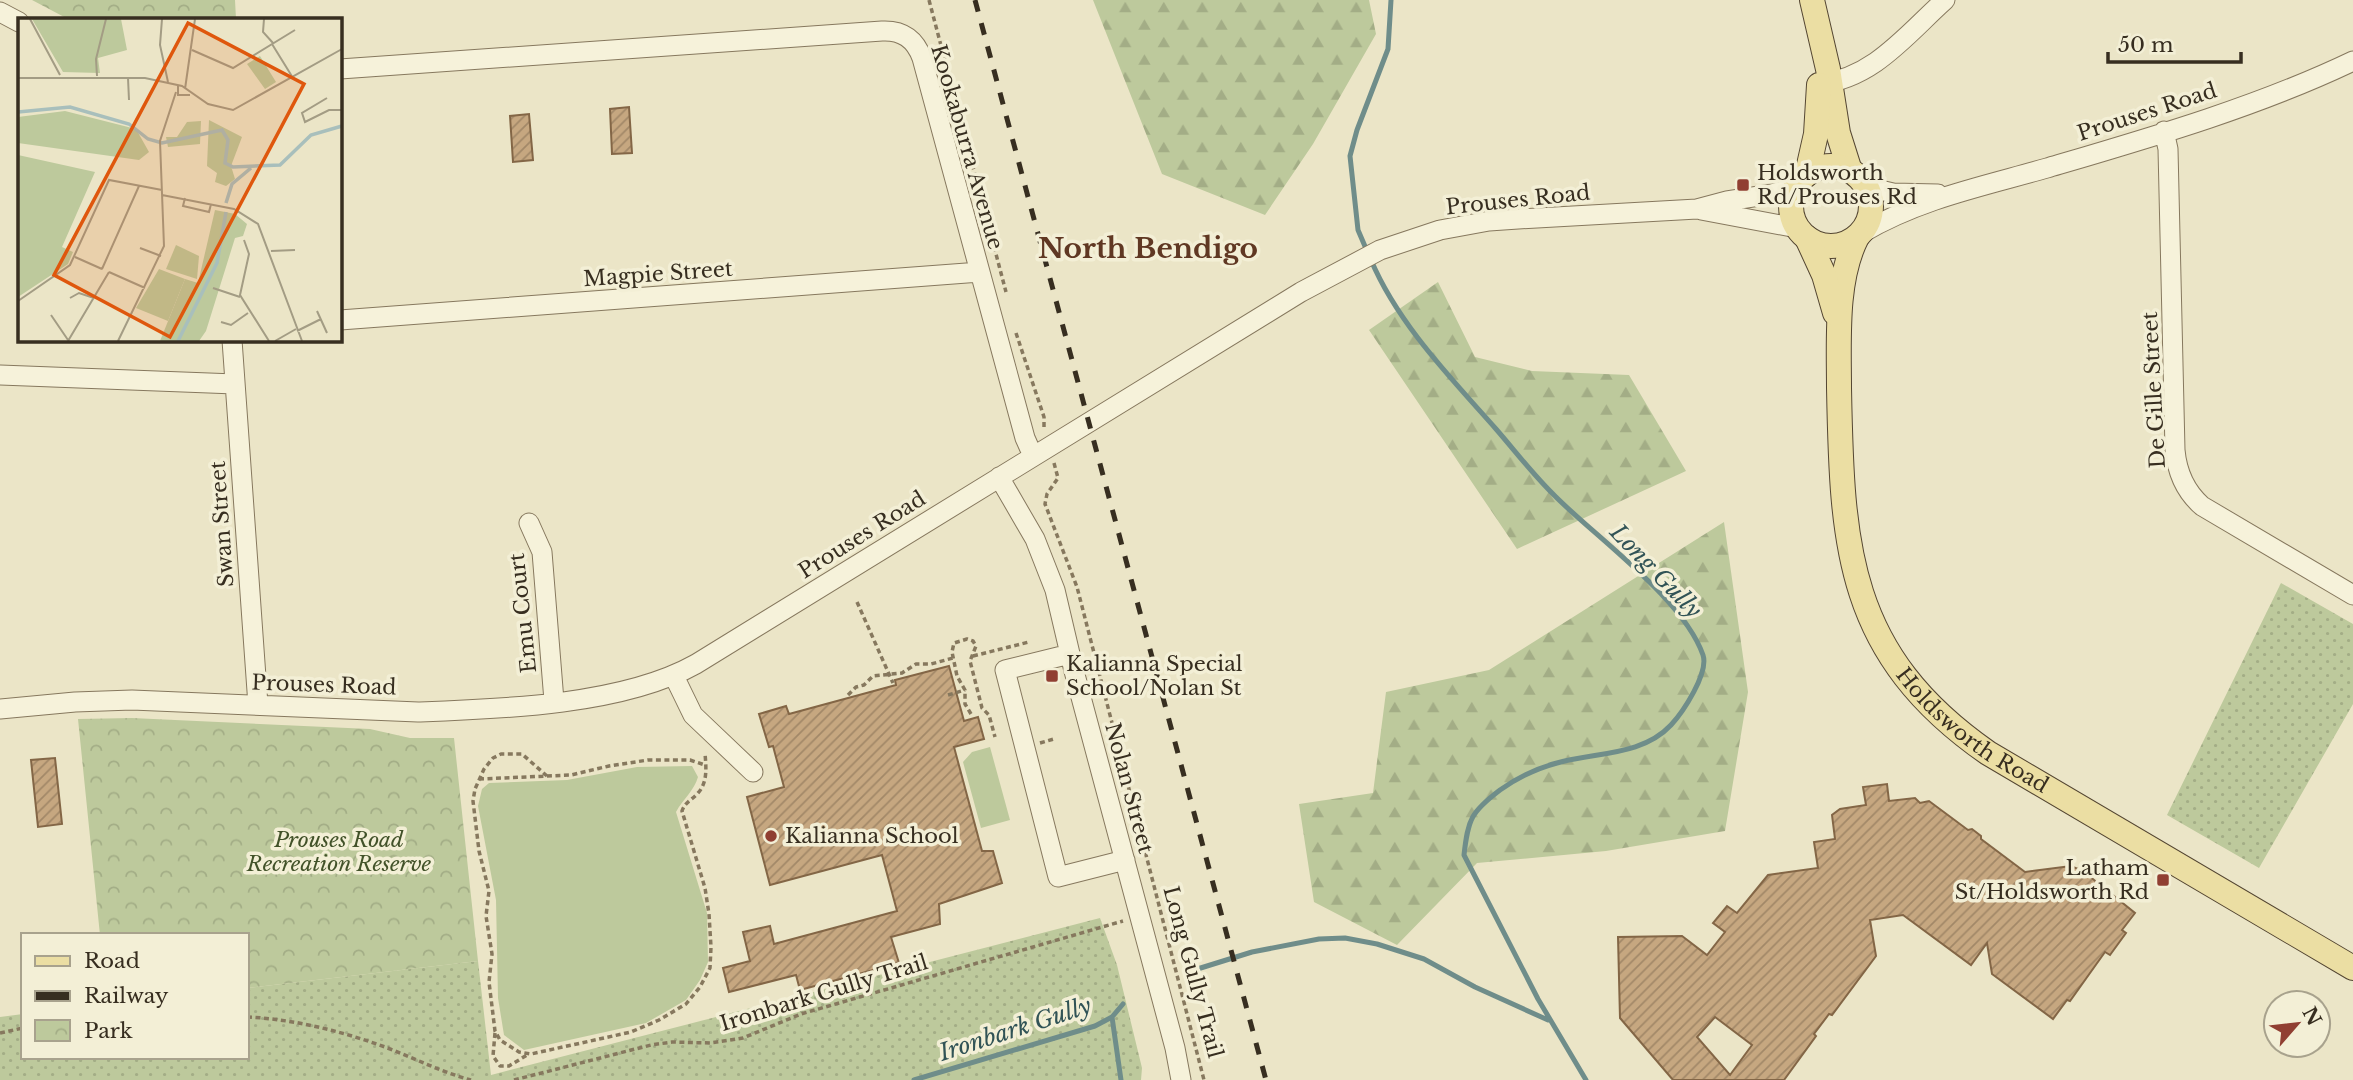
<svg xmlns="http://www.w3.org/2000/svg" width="2353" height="1080" font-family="'Libre Baskerville',serif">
<defs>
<pattern id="grass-dots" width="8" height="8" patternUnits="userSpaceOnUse" patternTransform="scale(1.75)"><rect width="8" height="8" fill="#bdc99c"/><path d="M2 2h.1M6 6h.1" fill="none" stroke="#a3ad86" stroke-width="1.8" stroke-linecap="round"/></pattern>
<pattern id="forest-firs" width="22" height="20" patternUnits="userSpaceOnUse" patternTransform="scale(1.75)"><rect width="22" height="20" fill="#bdc99c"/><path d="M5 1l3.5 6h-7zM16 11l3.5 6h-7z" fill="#a3ad86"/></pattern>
<pattern id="park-crowns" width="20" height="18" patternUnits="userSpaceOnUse" patternTransform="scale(1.75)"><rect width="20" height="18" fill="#bdc99c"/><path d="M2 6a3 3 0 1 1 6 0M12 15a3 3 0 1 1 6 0" fill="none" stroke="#a3ad86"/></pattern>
<pattern id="building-hatch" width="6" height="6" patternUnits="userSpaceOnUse" patternTransform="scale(1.75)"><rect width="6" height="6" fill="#c6a780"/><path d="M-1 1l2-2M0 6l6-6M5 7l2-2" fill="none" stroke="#a28868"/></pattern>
</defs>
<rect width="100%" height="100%" fill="#ebe5c7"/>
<path fill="url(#grass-dots)" d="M2281,583L2353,624V704L2259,868L2167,815Z
M1100,918L1117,965L1142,1068L1141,1080H0V1017L23,1014V1057H247V988L478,961L491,1075Z"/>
<path fill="url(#forest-firs)" d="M1093,0H1369L1376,34L1313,144L1265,215L1162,174Z
M1438,282L1475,357L1532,371L1629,375L1686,471L1517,549L1369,330Z
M1724,522L1748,692L1725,831L1606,851L1477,863L1397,945L1314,902L1299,804L1373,793L1386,692L1489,670Z"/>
<path fill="url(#park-crowns)" d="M32,0H235L236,19H68Z
M132,718L370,729L410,738H454L478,961L247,988V935H100L78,719Z"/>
<path fill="#bdc99c" d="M990,747L1010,820L981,828L963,762L972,752Z
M692,766L698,777C694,791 683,799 676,812L707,913L708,962L700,980L686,1000L646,1023L524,1050L504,1035L498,998L496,900L478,806L482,789L489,783L567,780L637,767Z"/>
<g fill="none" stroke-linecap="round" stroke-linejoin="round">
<path stroke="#6f8d8a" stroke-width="5" d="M1367,251L1358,230L1350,156L1357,130L1388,49L1391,0
M1371,260C1398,324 1451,378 1496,429C1516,452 1534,476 1556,497C1598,539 1684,600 1703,655C1709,673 1683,712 1671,725C1642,756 1596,752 1557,763C1538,768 1517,778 1500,790C1471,812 1468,819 1464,855L1538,999L1586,1080
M1191,971L1252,952L1319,939L1345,938L1377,944L1424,959L1475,987L1548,1020
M1112,1017L1121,1080
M914,1080L1095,1026L1112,1017L1123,1004"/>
</g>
<path fill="url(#building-hatch)" stroke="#836646" stroke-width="2" fill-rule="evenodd" d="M629,107L632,153L612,154L610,109Z
M529,114L533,160L513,162L510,116Z
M949,666L964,721L978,717L984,739L954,747L982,851H993L1002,883L939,904L940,924L891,937L899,963L800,990L796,975L729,992L723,968L750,961L743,932L770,926L774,944L897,911L882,855L770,885L747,797L784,787L773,746L769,747L759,714L786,706L789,714L896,685L895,680Z
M55,758L62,824L38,827L31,760Z
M1887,784L1889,801L1915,798L1920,803L1929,801L1968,830L1972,829L1981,836V839L2025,872L2071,866L2083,871L2135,913L2122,930L2126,933L2110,955L2105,952L2070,1001L2067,1000L2053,1019L1992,974L1987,943L1971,965L1903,915L1870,920L1876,956L1832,1015L1829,1014L1814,1034L1816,1036L1784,1080H1673L1620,1018L1618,937L1682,936L1707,955L1725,932L1713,923L1727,906L1737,913L1768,875L1818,868L1814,842L1835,839L1832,815L1840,809L1866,805L1863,787ZM1715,1017L1752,1045L1730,1075L1697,1037Z"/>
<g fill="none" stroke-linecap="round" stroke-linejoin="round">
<defs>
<path id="minor" d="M0,12L19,22
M340,69L882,31C902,30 915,39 922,58L1025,438L1033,456
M1819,84C1873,79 1907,34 1945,0
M2164,131L2168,149L2175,450C2177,472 2185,491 2202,506L2353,595
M1867,187L1893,193L1938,194
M1701,210L1797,228
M1862,233C1919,199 1984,186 2047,168C2149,138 2257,107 2353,61
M340,320L980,272
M232,340L258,705
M0,375L235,384
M999,477L1035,539L1055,590L1074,671L1175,1048L1181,1080
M529,523L542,552L554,701
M1070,654L1005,670L1058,877L1125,860
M674,676L693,715L753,772
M0,709L75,702L132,700L418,712C502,709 623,705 696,664L1301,292L1380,250L1440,230L1489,221L1518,219L1697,209L1727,201L1772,194L1786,190L1799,182"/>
<g id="major">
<path d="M1812,0L1828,69L1838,133L1850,171"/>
<circle cx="1831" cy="206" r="40"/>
<path d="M1807,174L1816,134L1819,85"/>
<path id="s1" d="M1857,237C1835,280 1839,340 1839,388C1842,547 1846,654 1988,753L2353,968"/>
<path d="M1807,238L1824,275L1835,313"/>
</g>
</defs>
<use href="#minor" stroke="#86785e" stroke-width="21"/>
<use href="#major" stroke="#544632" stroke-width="26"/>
<path stroke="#86785e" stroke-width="3.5" stroke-dasharray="5 3.5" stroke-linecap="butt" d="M929,0L1006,292
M1016,333L1044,417V428
M1054,463L1058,478L1047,494L1045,504L1077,587L1204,1080
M857,602L893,683
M973,656L1029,642
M848,695L856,687L864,685L873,676L902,673L916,664H931L953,658
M948,695L965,690
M971,714L965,704V690L957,676L952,652L954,643L967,639L973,641L976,646L970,661L982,708L989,715L995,737
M1040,743L1054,739
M547,776L522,754H501L493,758L484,769L475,789L473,801L479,851L489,891L486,916L492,954L489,982L495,1031L500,1040L519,1052L531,1054L631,1032L659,1020L686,1004L700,987L710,968L711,947L709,914L705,888L682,811C685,802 692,800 698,793C708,782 706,767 705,753
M479,779L571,775L609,766L648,760H690L705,765
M247,1017C293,1019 341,1031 385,1047C414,1058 441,1072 471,1080
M0,1033L23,1028
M495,1033L493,1056L500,1066H509L527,1055
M514,1080L651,1045L672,1042L710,1043L743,1038L801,1014L1123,921"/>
<use href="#minor" stroke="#f6f2da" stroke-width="19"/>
<use href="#major" stroke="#ebdea3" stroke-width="24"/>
<path stroke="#372e20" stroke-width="5" stroke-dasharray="12 12" stroke-linecap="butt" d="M975,0L1266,1080"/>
</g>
<g fill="#903f32" stroke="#f3efd6" stroke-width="2.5">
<rect x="1736" y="178" width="14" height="14" rx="3.5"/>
<rect x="1045" y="669" width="14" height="14" rx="3.5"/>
<circle cx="771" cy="836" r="7"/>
<rect x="2156" y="873" width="14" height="14" rx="3.5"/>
</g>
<g text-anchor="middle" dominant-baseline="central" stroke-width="7" stroke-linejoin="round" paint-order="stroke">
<g font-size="21" fill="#372e20" stroke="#f3efd6">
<text transform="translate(2147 112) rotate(-18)">Prouses Road</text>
<text transform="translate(967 147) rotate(74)">Kookaburra Avenue</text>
<text transform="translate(1518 200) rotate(-6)">Prouses Road</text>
<text transform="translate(658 274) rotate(-4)">Magpie Street</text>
<text transform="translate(2154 390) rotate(-93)">De Gille Street</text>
<text transform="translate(222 524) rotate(-94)">Swan Street</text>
<text transform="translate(862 535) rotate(-32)">Prouses Road</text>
<text transform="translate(523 613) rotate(-96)">Emu Court</text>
<text transform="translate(324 685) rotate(2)">Prouses Road</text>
<text stroke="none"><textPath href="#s1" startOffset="542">Holdsworth Road</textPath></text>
<text transform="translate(1129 788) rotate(75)">Nolan Street</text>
<text transform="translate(1193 972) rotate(75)">Long Gully Trail</text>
<text transform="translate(824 993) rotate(-17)">Ironbark Gully Trail</text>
</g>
<g font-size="21" fill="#372e20" stroke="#f3efd6" text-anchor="start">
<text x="1757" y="173">Holdsworth<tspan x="1757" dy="24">Rd/Prouses Rd</tspan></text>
<text x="1066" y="664">Kalianna Special<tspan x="1066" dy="24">School/Nolan St</tspan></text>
<text x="785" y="836">Kalianna School</text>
<text x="2149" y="868" text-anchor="end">Latham<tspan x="2149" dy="24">St/Holdsworth Rd</tspan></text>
</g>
<g font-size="21" font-style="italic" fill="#425229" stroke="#f3efd6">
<text x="339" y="840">Prouses Road<tspan x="339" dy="24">Recreation Reserve</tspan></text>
</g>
<g font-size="23" font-style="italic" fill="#315356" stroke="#f3efd6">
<text transform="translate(1656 571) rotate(46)">Long Gully</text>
<text transform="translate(1015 1029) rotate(-18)">Ironbark Gully</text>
</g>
<g font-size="28" font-weight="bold" fill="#603823" stroke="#f3efd6">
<text x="1148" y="248">North Bendigo</text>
</g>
</g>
<g transform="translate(18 18)">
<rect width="324" height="324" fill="#ebe5c7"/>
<path d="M242,38L258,64L247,71L229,46ZM197,192L217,196L229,206L225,218L217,220L188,313L181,323H142L167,261L180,265Z" fill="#bdc99c"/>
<path d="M14,1H103L109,32L80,40L82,55L45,54ZM47,93L118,111L131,134L121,142L0,125V99ZM191,102L224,119L213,148L217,161L208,168L197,164L199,155L189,148ZM183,103L182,126L150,129L148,119H159L169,104Z" fill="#bdc99c"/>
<path d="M0,137L77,154L44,229L55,234L50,246L0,279ZM141,251L167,261L150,303L118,290Z" fill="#bdc99c"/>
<path d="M158,227L181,238L179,261L148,251Z" fill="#bdc99c"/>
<path fill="none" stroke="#a8bfbc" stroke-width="3.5" d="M0,94L52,89L111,106L130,121L144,125L204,112L210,122L207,145L215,149L262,147L293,117L324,108M208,185L214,166L233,150M160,323L199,245L208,194"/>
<path fill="none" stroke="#a39c84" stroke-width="2" d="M12,1L42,57M144,1L142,27L150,64M246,1L245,14L255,25M254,26L275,60M174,32L215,50L277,12M79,58L78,41L88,1M0,60H127L164,68L190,86L215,92L324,31M110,60L111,82M160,68V77H172M167,71L177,1M309,80L284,95L287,104L311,92H324M144,177L216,191L240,206L284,323M167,180L165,188L191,194L193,186M226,222L231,236L222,277L251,323M122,230L143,238M253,233L277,232M57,239L84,251M84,251L121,168M91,254L127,270M195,270L222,279M52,280L61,275L76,280M0,283L52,247L91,162L144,172M299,293L309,315M33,297L50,322M203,304L213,307L230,295M279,313L303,301M50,323L91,254M100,323L146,228L142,123L158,74M257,323L278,311"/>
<path fill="#df570d" fill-opacity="0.15" stroke="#df570d" stroke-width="3.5" d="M170,5L286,66L152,319L36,257Z"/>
<rect width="324" height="324" fill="none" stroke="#372e20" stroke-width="3.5"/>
</g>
<rect x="21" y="933" width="228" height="126" fill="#f3efd6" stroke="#a8a28d" stroke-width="2"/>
<rect x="35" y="956" width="35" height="10" fill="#ebdea3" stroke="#a8a28d" stroke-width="2"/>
<text x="84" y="968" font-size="21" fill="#372e20">Road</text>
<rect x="35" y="991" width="35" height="10" fill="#372e20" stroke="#a8a28d" stroke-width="2"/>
<text x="84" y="1003" font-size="21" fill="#372e20">Railway</text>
<rect x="35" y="1020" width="35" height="21" fill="url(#park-crowns)" stroke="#a8a28d" stroke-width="2"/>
<text x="84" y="1038" font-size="21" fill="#372e20">Park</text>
<g transform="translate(2297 1024) rotate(62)"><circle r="33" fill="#f3efd6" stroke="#a8a28d" stroke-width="2"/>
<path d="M0-5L12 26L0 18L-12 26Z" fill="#903f32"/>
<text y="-10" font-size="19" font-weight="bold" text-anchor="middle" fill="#372e20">N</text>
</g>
<path d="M2108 52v10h133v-10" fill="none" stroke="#372e20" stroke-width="3.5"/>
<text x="2118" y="52" font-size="21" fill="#372e20" stroke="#f3efd6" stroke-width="5" paint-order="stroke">50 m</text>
</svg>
